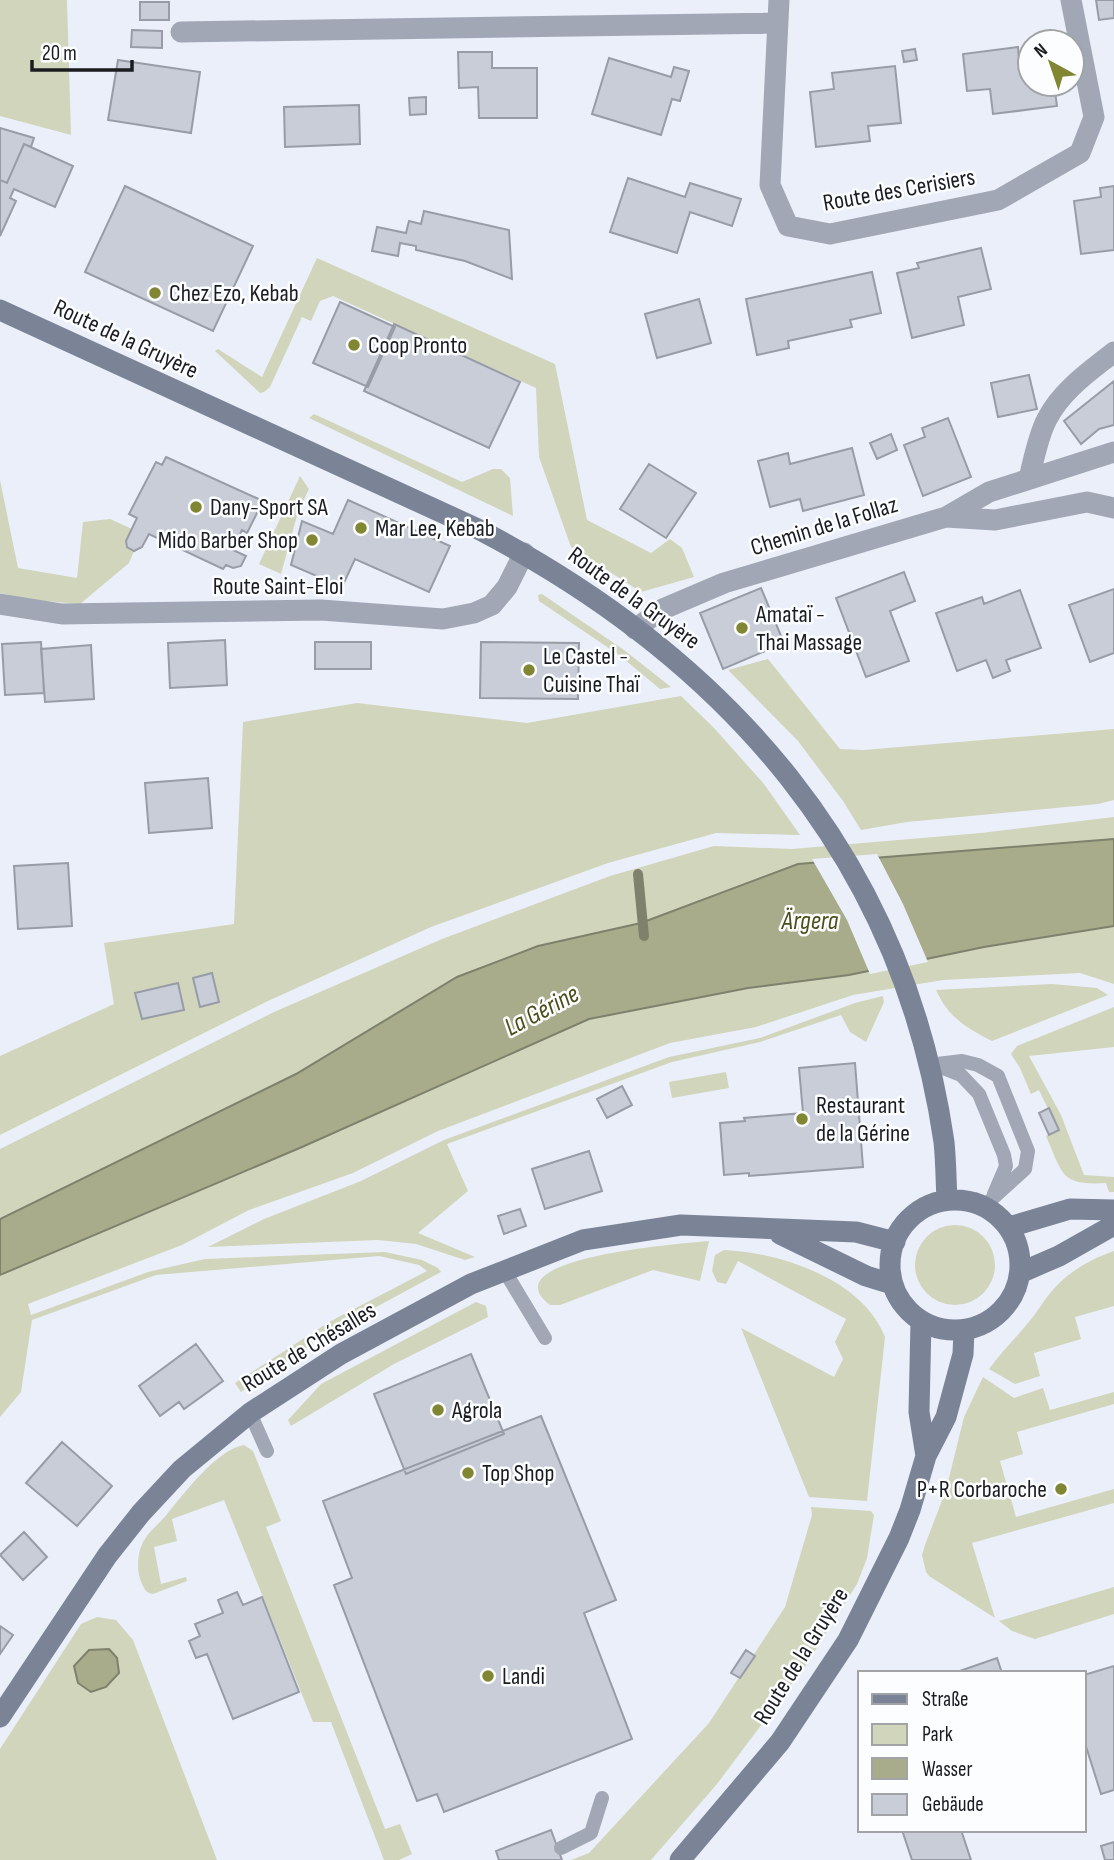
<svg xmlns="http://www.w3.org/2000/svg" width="1114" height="1860" font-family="'Sofia Sans Condensed',sans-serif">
<rect width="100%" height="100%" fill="#ebeffa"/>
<path fill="#d1d5bb" d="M0,0H67L71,135L0,116Z
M317,258L555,364L587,520L651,553L670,539L682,548L694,577L641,592L571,547L539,457L536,388L333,296L320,301L311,321L302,317L270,387L264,392L260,393L215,351L218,349L262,377Z
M314,414L462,482L493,469H501L510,478L513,516L309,418Z
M300,476L309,489L298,512L281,574L259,564Z
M0,480L18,568L77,578L83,522L110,519L132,529L126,541L127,547L134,551L129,563L80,604L32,600L0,593Z
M542,594L624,650L671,687L660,689L619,655L539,601L538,595Z
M768,659L840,749L864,750L1114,729V800L1098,804L907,822L861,830L843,801L798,741L728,670Z
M681,696L714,728L764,784L800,835L716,833L608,863L431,927L268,1001L0,1135V1056L114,1004L104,943L234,924L243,722L357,703L527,723Z
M1114,817V839L641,923L538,946L457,977L296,1074L0,1219V1149L274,1012L442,939L610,876L714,846L792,849L981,833Z
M1114,926V984L1080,973L943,980L853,995L756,1027L670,1043L438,1131L353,1173L249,1210L182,1245L28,1304L31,1315L148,1272L205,1259L385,1252L422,1260L438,1268L441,1272L328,1333L241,1392L235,1383L329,1322L427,1271L419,1265L379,1256L156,1275L32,1320L21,1392L0,1417V1275L302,1147L589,1019L748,988L849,975L984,947Z
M1052,984L1097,988L1108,995L992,1041C965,1027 949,1018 936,990Z
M883,996L884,1002L866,1042L850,1032L841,1015L760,1042L672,1062L447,1144L468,1191L418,1233L475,1257L465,1260L416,1244L378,1240L208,1247L264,1219L361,1181L444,1140L669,1057L760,1038L855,1003Z
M1114,1007V1047L1029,1056L1061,1115L1084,1175L1114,1177V1192H1109L1106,1183C1060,1186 1063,1174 1046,1136L1049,1134V1111L1039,1090L1031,1094L1020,1068L1011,1054L1017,1046Z
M726,1072L729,1088L672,1098L669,1082Z
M915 1265a40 40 0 1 1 80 0a40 40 0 1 1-80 0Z
M709,1241L700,1281L653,1270L560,1305H550C487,1257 689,1243 709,1241Z
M724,1250C782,1253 862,1279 885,1337L867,1501L809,1497L741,1328L834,1377L843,1359L835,1342L846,1319L738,1261L726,1284L717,1282L712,1271L715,1255Z
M1114,1251V1306L1075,1317L1081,1339L1034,1353L1040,1376L1015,1384L989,1369C1001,1352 1015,1339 1028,1323C1035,1315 1041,1305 1047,1297C1064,1274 1088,1260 1114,1251Z
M476,1302L486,1306L488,1317L394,1364L291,1426L288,1420L321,1384Z
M983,1377L1014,1398L1043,1388L1050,1410L1114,1392V1404L1017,1432L1023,1454L1000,1461L1016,1517L1114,1489V1503L972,1543L995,1618L929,1576L926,1572L922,1555L925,1545L946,1490L964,1417Z
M244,1445L253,1451L281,1521L266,1527L385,1829L400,1824L412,1854L399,1860H384L331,1722H313L224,1500L172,1519L177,1541L154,1547L161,1584L186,1577L187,1581L153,1594C146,1593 145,1590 142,1584C136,1572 137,1554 143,1542C149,1531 161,1522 168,1513C184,1493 218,1449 244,1445Z
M811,1507L871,1511L874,1515L867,1558L857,1584L806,1665L717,1784L651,1860H571L589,1853L709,1723L785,1607L812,1515Z
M1114,1587V1614L1035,1639L1012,1631L999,1621Z
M97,1617L116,1620L133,1640L217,1860H0V1749L81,1624Z"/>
<path fill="#a8ac8b" stroke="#7e816b" stroke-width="2" d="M1114,839V926L984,947L849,975L748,988L589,1019L302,1147L0,1275V1219L296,1074L457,977L538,946L641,923L798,864Z
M109,1649L117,1658L119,1673L106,1687L91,1692L78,1683L74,1666L89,1650Z"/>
<path fill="#ebeffa" d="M877,854L903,904L928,962L870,974L847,920L812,859Z"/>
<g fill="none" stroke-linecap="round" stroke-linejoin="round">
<path stroke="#7e816b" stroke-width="10" d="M638,874L644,936"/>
</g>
<path fill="#c8cdd7" stroke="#989ca6" stroke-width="2" d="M1096,0H1114V18L1099,20Z
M140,2H169V20H140Z
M132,30L162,31V48L131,47Z
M1018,47L1019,61L1030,60V84H1054L1057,106L993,114L990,89L967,91L963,54Z
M915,49L917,60L904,62L902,51Z
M458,52H492V68H537V118H479L478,87L459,88Z
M609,58L671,77L674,67L689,71L680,101L672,99L661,135L592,114Z
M118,60L200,72L191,133L108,120Z
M895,66L901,123L868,126L870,141L816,147L810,92L834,89L832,73Z
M426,97V114L410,115L409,98Z
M359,105L360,144L285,147L284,107Z
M0,128L34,138L31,147L24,144L7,183L0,180Z
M24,144L73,166L55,207L14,189L10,198L16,201L0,236V180L7,183Z
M628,178L685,197L690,183L741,199L732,226L690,212L677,253L610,232Z
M125,186L253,246L213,331L85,272Z
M1114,186V250L1081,254L1074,201L1101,197L1100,188Z
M424,211L509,230L512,279L465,261L416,250V246L400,243L398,256L372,251L377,227L406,233L409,221L421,224Z
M981,248L991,289L958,297L964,325L912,338L897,273L919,268L917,263Z
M872,272L881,313L850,320L852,327L788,341L789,348L757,355L746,299Z
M699,299L711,343L657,358L645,314Z
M340,302L395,327L368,387L313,363Z
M394,324L520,382L489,448L364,391Z
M1029,375L1037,409L998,417L991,383Z
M1114,381V425L1099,429L1081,444L1064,421Z
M948,418L971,477L923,496L904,445L925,437L922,428Z
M891,434L897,450L877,459L870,443Z
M852,448L864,495L803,511L800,499L770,507L758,461L788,453L790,464Z
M166,457L263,501L247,533L242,530L233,550L246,556L241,566L233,568L226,565L223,569L149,534L142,547L134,551L127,547L126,541L137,518L129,514L156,462L162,465Z
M649,464L696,493L666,538L620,509Z
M348,500L450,546L429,592L355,559L342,587L291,565L302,521L333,534Z
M904,572L915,601L890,611L909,661L866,677L836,598Z
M761,588L784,643L723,669L700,613Z
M1114,589V653L1090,662L1069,605Z
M1020,590L1041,648L1006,660L1010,671L993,678L986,660L957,671L936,613L982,597L984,604Z
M225,640L227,685L170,688L168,643Z
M41,642L44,693L5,695L2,644Z
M315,642H371V669H315Z
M481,642L579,643L578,699L480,698Z
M91,645L94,699L45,702L41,649Z
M208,778L212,828L149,833L145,783Z
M68,863L72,926L18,929L14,866Z
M212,973L219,1002L200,1007L193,978Z
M178,983L184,1010L142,1019L135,993Z
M855,1063L863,1167L749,1176V1173L724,1175L720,1123L745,1121L744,1118L803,1113L799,1068Z
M622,1086L632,1105L607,1118L597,1099Z
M1049,1108L1059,1130L1049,1135L1039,1113Z
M589,1151L602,1191L545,1209L532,1169Z
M520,1209L526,1226L504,1234L498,1216Z
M196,1344L223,1381L184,1409L179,1402L160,1416L139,1386Z
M471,1354L504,1434L406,1474L374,1394Z
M541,1416L616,1600L584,1613L632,1739L444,1812L437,1794L417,1801L334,1585L352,1578L323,1501Z
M62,1442L112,1486L77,1526L26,1483Z
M24,1532L47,1557L23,1580L0,1555Z
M237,1592L243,1605L262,1597L299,1692L233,1719L207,1654L196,1658L189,1641L200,1636L195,1624L223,1613L218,1600Z
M0,1626L13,1635L0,1654Z
M746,1650L755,1656L740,1678L731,1673Z
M997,1658L1002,1673H954Z
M1114,1666V1790L1101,1794L1084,1740V1675Z
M551,1830L562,1860H499L496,1851Z
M902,1830H961L971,1860H912Z
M1114,1842V1860H1105L1101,1846Z"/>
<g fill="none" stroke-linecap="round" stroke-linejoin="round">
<path stroke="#a1a7b4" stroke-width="14" d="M929,1065L962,1061L978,1065L998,1076L1028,1151L1025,1169L983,1207
M938,1066L961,1075L979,1094L1004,1155L1006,1166L994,1194
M504,1270L545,1338
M250,1413L267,1451
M561,1848L591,1833L602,1798"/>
<path stroke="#a1a7b4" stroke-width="21" d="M779,0L770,185L788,226L830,234L998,200L1080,153L1094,117L1071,0
M181,32L777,23
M1029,478C1034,459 1038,436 1047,419C1062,390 1089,372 1114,352
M946,517L995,520L1087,502L1114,508
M0,604L62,614L321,610L443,619L474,613L492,605L507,587L524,553
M635,629L663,609L724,583L946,517L989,492L1114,452"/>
<path stroke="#7b8497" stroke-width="21" d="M0,310L480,530C728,660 903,858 944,1142C946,1161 946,1181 947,1200
M890 1265a65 65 0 1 1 130 0a65 65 0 1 1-130 0Z
M1009,1227L1070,1209L1114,1210
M780,1234L866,1276L892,1284
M1022,1272L1059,1256L1114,1225
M921,1321L919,1412L926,1456
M0,1717L107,1556L141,1513L182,1469L250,1413L341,1354L471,1284L583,1240L681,1225L856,1232L895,1242
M680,1860L780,1742L848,1640L899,1538L910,1510L926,1456L946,1417L963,1354L964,1330"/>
</g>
<g fill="#808632" stroke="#fcfdff" stroke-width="2.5">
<circle cx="155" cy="293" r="7"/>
<circle cx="354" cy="345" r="7"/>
<circle cx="196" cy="507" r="7"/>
<circle cx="361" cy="528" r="7"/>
<circle cx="312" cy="540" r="7"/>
<circle cx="742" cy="628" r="7"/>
<circle cx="529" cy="670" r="7"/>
<circle cx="802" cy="1119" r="7"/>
<circle cx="438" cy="1410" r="7"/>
<circle cx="468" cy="1473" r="7"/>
<circle cx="1061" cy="1489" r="7"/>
<circle cx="488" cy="1676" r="7"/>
</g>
<g text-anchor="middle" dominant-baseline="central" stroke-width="5" stroke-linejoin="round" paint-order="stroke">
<g font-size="24" fill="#1b1c20" stroke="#fcfdff">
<text transform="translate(899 190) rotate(-10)">Route des Cerisiers</text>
<text transform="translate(126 339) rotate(25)">Route de la Gruyère</text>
<text transform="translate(824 526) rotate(-17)">Chemin de la Follaz</text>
<text x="278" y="586">Route Saint-Eloi</text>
<text transform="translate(634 598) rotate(36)">Route de la Gruyère</text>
<text transform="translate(309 1347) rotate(-31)">Route de Chésalles</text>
<text transform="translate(801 1656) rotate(-58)">Route de la Gruyère</text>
</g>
<g font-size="24" fill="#1b1c20" stroke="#fcfdff" text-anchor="start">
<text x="169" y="293">Chez Ezo, Kebab</text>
<text x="368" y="345">Coop Pronto</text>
<text x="210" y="507">Dany-Sport SA</text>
<text x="375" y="528">Mar Lee, Kebab</text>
<text x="298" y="540" text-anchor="end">Mido Barber Shop</text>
<text x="756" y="614">Amataï -<tspan x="756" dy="28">Thai Massage</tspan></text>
<text x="543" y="656">Le Castel -<tspan x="543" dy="28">Cuisine Thaï</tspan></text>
<text x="816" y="1105">Restaurant<tspan x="816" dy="28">de la Gérine</tspan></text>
<text x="452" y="1410">Agrola</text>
<text x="482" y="1473">Top Shop</text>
<text x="1047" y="1489" text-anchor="end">P+R Corbaroche</text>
<text x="502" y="1676">Landi</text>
</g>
<g font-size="26" font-style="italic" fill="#4b4e18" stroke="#fcfdff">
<text x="810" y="921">Ärgera</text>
<text transform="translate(542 1011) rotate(-28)">La Gérine</text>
</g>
</g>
<rect x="858" y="1671" width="228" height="161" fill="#fcfdff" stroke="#a2a3a6" stroke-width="2"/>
<rect x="872" y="1694" width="35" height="10" fill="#7b8497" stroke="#a2a3a6" stroke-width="2"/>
<text x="922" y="1706" font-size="21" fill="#1b1c20">Straße</text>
<rect x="872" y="1724" width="35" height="21" fill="#d1d5bb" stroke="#a2a3a6" stroke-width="2"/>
<text x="922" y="1741" font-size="21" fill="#1b1c20">Park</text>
<rect x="872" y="1758" width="35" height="21" fill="#a8ac8b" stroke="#a2a3a6" stroke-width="2"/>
<text x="922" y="1776" font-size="21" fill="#1b1c20">Wasser</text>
<rect x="872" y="1794" width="35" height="21" fill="#c8cdd7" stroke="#a2a3a6" stroke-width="2"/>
<text x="922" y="1811" font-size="21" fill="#1b1c20">Gebäude</text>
<g transform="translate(1051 63) rotate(320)"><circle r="33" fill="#fcfdff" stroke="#a2a3a6" stroke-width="2"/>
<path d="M0-5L12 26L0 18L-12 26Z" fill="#808632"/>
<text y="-10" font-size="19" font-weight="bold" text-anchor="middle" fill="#1b1c20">N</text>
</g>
<path d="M32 60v10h100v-10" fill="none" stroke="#1b1c20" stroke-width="3.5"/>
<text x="42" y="60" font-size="21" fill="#1b1c20" stroke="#fcfdff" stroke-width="5" paint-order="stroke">20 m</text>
</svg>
